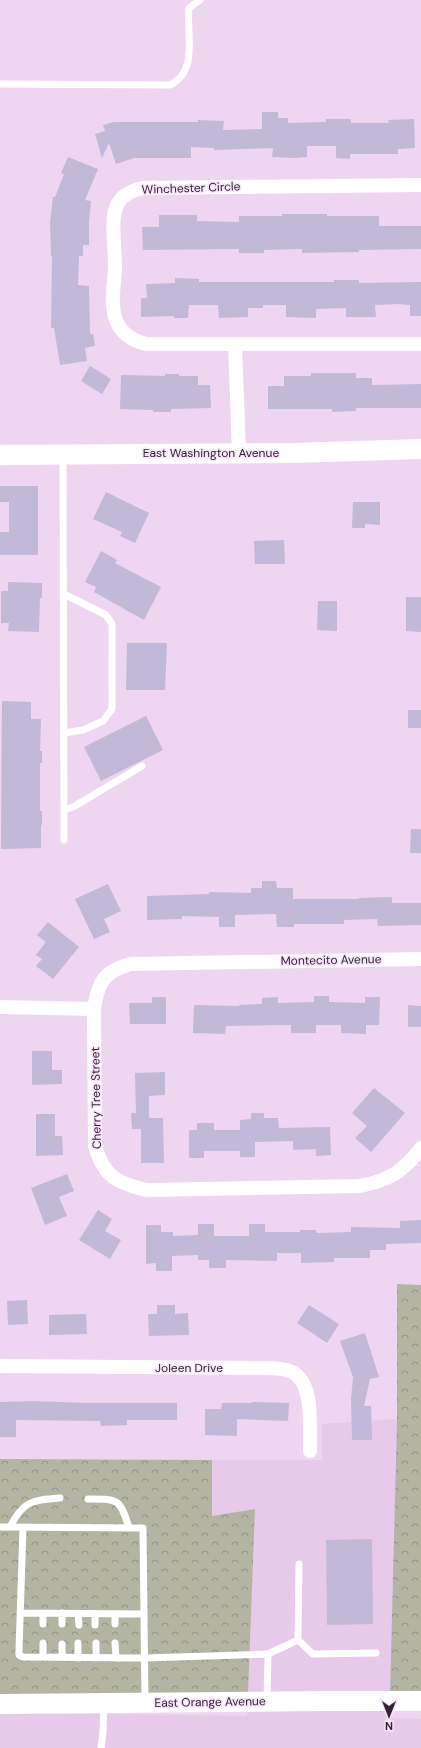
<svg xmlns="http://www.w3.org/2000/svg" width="421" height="1748" font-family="'DM Sans',sans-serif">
<defs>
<pattern id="forest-crowns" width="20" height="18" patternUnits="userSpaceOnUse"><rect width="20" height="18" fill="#b3b5a2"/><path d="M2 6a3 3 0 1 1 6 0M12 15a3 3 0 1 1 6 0" fill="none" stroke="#929384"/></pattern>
</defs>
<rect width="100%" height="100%" fill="#eed5f0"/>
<path fill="#e7c9ea" d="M397,1419L390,1693L248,1694L255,1509L212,1516V1460H322V1424Z
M390,1709V1718L421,1719V1748H0V1713L247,1716L248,1710Z"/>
<path fill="url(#forest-crowns)" d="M397,1284L421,1285V1693H390L397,1419Z
M0,1459L212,1460V1516L255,1509L248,1694L0,1696Z"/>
<path fill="#c2b9d8" d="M262,112H278V118H288V123L326,122V119H351V123H389L388,120L414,119L415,148L398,149V154H350V159L336,158V146H307V157L294,158L272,157L273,148L214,150V148L191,147V158H134L116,164L109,143L102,158L95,134L105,131L103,125L114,122H198V120L224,121L223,130L262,129Z
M68,157L98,169L85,200L91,201L89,222V245H83V256H79L78,285L89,286L90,334H93L95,346L85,348L87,361L60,365L54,328H51L52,256H51L50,222L53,197H55L64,174L61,173Z
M282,214H327V216H379V226H421V249L359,250V252L302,253V249L264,250V253H239V249L143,250L142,227H159V215H197V221L239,222V216H282Z
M175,278L199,279V282H334V280H359V283L421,282V316H410V305L398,304L375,305L376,317H346V308L316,309V318L286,317V305H263V308H248V317L219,318L218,305H189L188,318H174V316L141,317V298H147L146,284L175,283Z
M90,366L111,379L102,394L81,381Z
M311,373H356V378H372V385L421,384V408H356V411L332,412V409H268V386H284V376H311Z
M165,374H179V376H198V385H210L211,408L171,409V412H153V410L120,409L121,375L165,376Z
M0,486H38V555H0V532H9V502H0Z
M106,492L149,513L135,543L120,536L122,532L93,519Z
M353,502H380V525L365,524V528H352Z
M284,540L285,564H255L254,541Z
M101,551L117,560L115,563L161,587L144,620L94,592L96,587L85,582Z
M8,582L42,583V598H40L39,632L8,631L9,623H1V591H8Z
M406,597H421V632L406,631Z
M318,601H337V631L317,630Z
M127,643H167L165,690H126Z
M2,701L31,702V719H41L40,751H42V763H40V811H42V825H41V848L1,849Z
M408,710H421V728H408Z
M146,716L163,750L101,781L84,747Z
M411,829H421V853H410Z
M262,881H276L277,888H293V899H359V898L392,897V903H421V925L378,926L377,919L344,920V924H294V927H277L276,914L235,915V927H219V917L182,916V919L147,920V896L209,894V892L251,893V888H262Z
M108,884L121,911L104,919L110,932L94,939L75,899Z
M48,922L79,947L53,979L36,966L42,959L36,955L46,942L37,935Z
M314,996H329V1002L365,1003V997H380L379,1025H366V1034L341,1033V1025H316V1033H291V1025L226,1026L225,1034L193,1033L194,1005L239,1006V1005L262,1004V998L278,997V1003L314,1002Z
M152,997H166V1024H130L129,1003H152Z
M408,1005L421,1006V1027H408Z
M32,1051H52V1070H62V1084L32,1085Z
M165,1072V1095L149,1096V1118H163L164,1163H141V1129H132L131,1113H136L135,1073Z
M374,1088L405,1113L371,1152L355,1138L367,1126L352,1113Z
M251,1113H264V1118H278L279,1128L330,1127L331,1155L316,1156V1149L293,1150V1141L255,1142V1157H240V1151H204V1158H189V1130H197V1123H214V1130H240V1120L251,1119Z
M36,1114H55V1136H62L63,1155L36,1156Z
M67,1174L74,1191L59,1197L67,1216L45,1225L31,1188Z
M98,1210L112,1219L105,1231L121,1240L110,1259L79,1240Z
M421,1220V1243L386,1244V1250H370V1258H334V1262L301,1263V1253H277V1261L226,1260V1268H209V1260H198V1255L172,1256V1271H156V1263L146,1264V1225H161V1232H173V1236L198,1235V1224H214V1236H249V1224H265V1232H300V1230H316L317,1233L351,1232V1227L400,1228V1221Z
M27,1300L28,1324L8,1325L7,1301Z
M157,1305H175V1314L188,1313L189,1335L149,1336L148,1314H157Z
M309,1305L339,1324L327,1343L297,1323Z
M86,1314L87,1334L49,1335V1315Z
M365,1333L379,1377L370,1379L364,1406H371L372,1440H352L351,1399L353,1377L340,1341Z
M34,1401L85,1403H177V1420H127V1425L101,1426L100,1421L16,1420V1437H0V1402Z
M252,1402L289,1403L288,1421L237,1419V1436L205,1435V1409H221L222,1403H252Z
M372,1539L373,1624L327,1625L326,1540Z"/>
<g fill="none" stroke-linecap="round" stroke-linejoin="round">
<path stroke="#fff" stroke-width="7" d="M0,84L170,85C199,71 186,34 189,8L200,0
M63,455L64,840
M64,594L106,615L112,624V709L103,721L83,730L64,733
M64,810L73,807L142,766
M88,1499C118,1499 120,1498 129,1528
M0,1527L143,1528L145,1701
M10,1527C23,1501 32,1500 60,1498
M23,1528L19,1650V1655L23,1657L145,1658L268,1654
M20,1613L144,1614
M43,1613V1624
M62,1613V1624
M78,1614L79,1625
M95,1614V1625
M115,1624V1614
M298,1640L313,1654L376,1653
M43,1643V1657
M78,1643V1658
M96,1643V1658
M115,1643L116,1658
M62,1644V1657
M267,1701L268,1654L298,1640L299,1564
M101,1748L103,1733L104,1704"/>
<path stroke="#fff" stroke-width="14" d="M421,185L143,188C134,190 123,194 118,203C116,206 115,212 114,215C112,231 115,248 115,265C115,281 110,300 115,317C119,332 132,341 146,344H421
M235,344L239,453
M421,959L131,964C104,971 98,982 94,1009L95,1146C104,1177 117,1183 146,1190L359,1186C388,1181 403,1172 421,1148
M0,1007L94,1009
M0,1366L264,1368C273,1368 284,1368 292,1372C315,1383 309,1429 310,1451"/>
<path stroke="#fff" stroke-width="20" d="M0,455L292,453L421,449
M0,1704L329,1701H421"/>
</g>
<g text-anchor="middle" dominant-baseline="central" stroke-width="3" stroke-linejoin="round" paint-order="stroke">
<g font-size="12" fill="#2f2630" stroke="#fbe2fd">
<text transform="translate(191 188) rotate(-2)">Winchester Circle</text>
<text x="211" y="453">East Washington Avenue</text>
<text transform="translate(331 960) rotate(-1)">Montecito Avenue</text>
<text transform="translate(96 1098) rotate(-91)">Cherry Tree Street</text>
<text x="189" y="1368">Joleen Drive</text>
<text transform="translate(210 1702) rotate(-1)">East Orange Avenue</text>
</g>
</g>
<g transform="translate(389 1716) rotate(180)" stroke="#fbe2fd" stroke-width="3" paint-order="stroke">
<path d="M0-3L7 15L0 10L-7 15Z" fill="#2f2630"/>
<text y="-6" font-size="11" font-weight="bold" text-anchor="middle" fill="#2f2630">N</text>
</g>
</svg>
